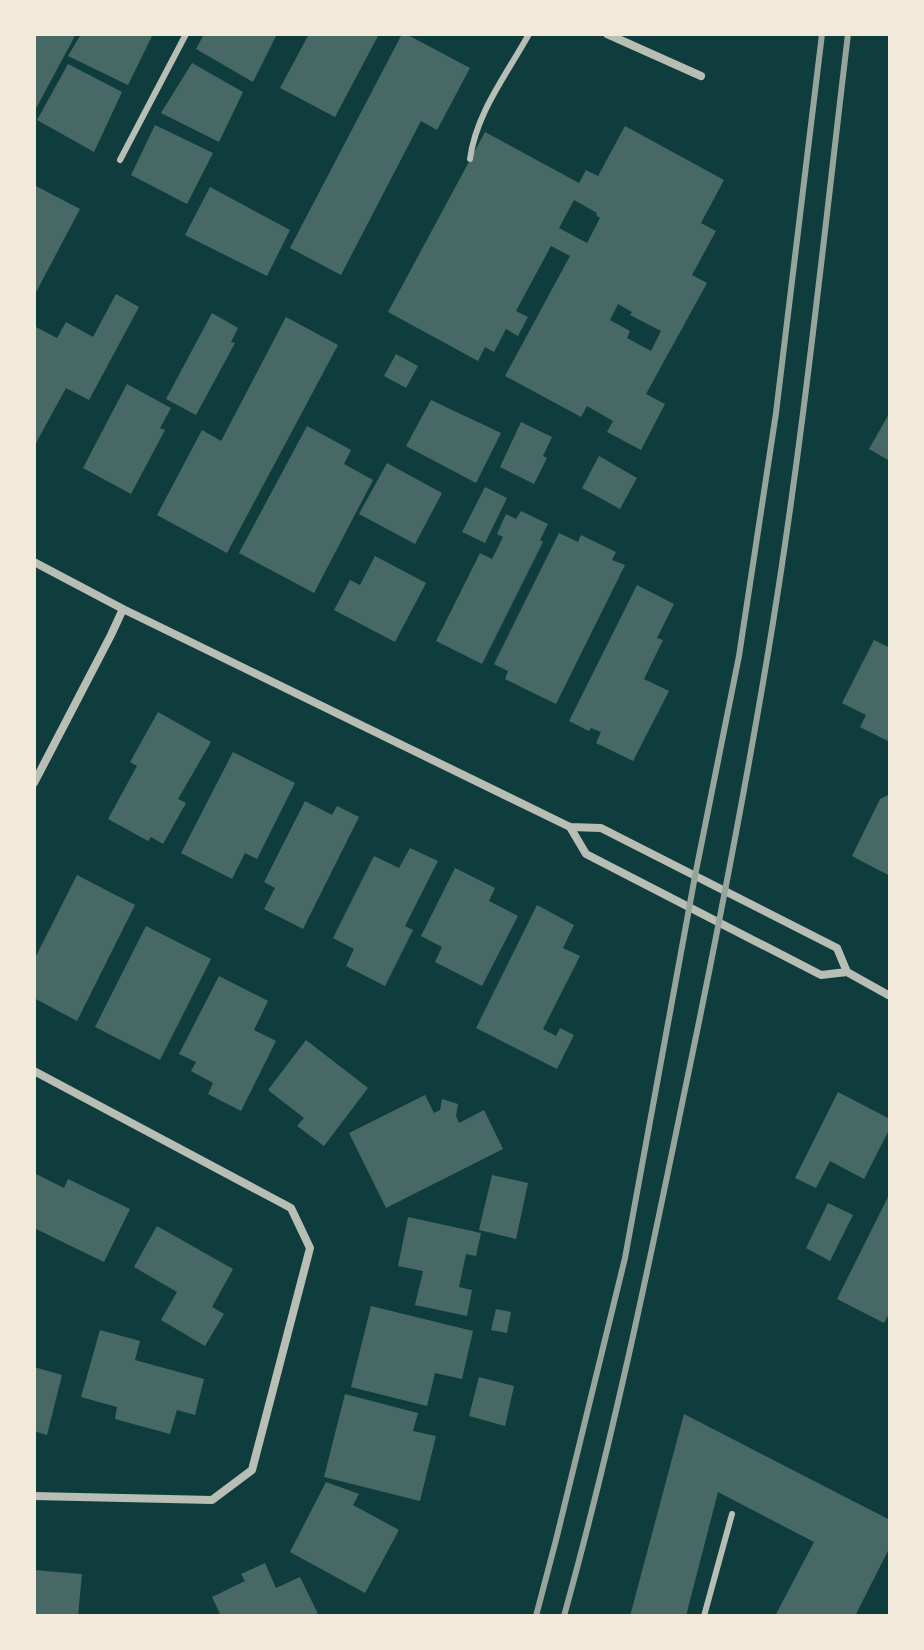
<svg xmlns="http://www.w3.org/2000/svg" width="924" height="1650" font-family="'PT Serif',serif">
<rect width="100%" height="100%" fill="#0f3d3e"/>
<path fill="#486865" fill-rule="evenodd" d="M34,34H76L34,112Z
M81,34H153L128,85L68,56Z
M204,34H277L253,82L196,49Z
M309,34H379L335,117L280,88Z
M402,34H406L470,68L437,130L421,121L341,275L290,248Z
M192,63L243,92L219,142L161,113Z
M68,64L122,92L94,152L37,120Z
M155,125L213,153L187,204L131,175Z
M625,126L724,180L701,223L716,231L692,275L707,283L646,394L665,404L641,450L607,432L613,421L587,406L581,417L505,376L570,256L551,246L516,311L528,317L518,336L506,329L494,352L485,347L478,361L388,312L485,132L579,183L586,170L598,176ZM574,200L597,213L596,215L600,218L587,243L559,228ZM618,304L632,312L630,315L661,331L651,351L627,338L630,331L610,320Z
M34,185L80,209L34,296Z
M210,187L290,230L267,276L185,235Z
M116,294L139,307L89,400L66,388L36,443L34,442V326L57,338L66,322L93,337Z
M212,313L238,328L231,342L235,343L196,415L166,399Z
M286,317L338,345L227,553L157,515L202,430L221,441Z
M396,354L418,366L406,388L384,376Z
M127,384L171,408L160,428L165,430L131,494L83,468Z
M431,400L501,433L476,483L406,446Z
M890,412V461L869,449Z
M521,422L552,437L543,456L547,458L534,484L500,467Z
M307,426L351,450L344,464L373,480L314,593L239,553Z
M599,456L637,478L620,509L582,488Z
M387,463L442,493L415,544L359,514Z
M485,487L507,498L485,543L462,532Z
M521,511L548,524L540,540L543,542L482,664L436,641L480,553L492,559L503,537L497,534L506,514L516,519Z
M559,533L578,542L581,535L616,552L612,560L625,565L556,704L505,679L508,671L494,664Z
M375,556L426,583L395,642L334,610L350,580L360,585Z
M637,585L674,604L657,638L663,640L644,679L669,691L633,761L596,743L601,732L591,728L589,731L569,721Z
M874,640L890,648V742L860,727L866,715L842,703Z
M158,712L211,742L178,799L186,803L163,844L151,837L148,841L108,819L137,766L130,762Z
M233,752L295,783L257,859L245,853L232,879L181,853Z
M890,794V876L852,856L880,799Z
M305,801L332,815L337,806L359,817L303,929L264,909L275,888L264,882Z
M410,848L438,861L405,926L413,930L385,986L346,966L354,949L333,938L374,856L399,868Z
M455,868L495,888L489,901L518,916L482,986L435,962L442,947L421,936Z
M77,875L135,905L77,1021L34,998V960Z
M537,905L574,925L563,948L580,956L543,1029L556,1036L560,1028L574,1035L557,1069L476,1028Z
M146,926L211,959L160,1060L95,1027Z
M219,976L268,1001L254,1030L276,1041L241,1111L208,1094L213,1083L191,1071L196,1062L179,1054Z
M306,1040L368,1088L324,1146L297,1126L304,1118L268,1090Z
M838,1092L890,1119V1128L864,1179L830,1161L816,1188L795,1178Z
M425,1095L434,1113L440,1110L442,1099L458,1104L456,1116L459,1123L484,1110L503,1149L386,1208L349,1133Z
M34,1173L64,1188L68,1179L130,1209L104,1262L34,1228Z
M492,1175L528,1183L516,1239L479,1230Z
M890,1193V1312L884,1323L837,1299Z
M828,1203L853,1215L830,1261L806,1248Z
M408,1217L481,1233L476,1256L466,1254L459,1287L472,1290L467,1316L415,1305L423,1271L398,1266Z
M157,1226L233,1269L212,1307L224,1314L205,1346L161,1320L177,1292L134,1267Z
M371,1306L473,1331L462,1379L435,1373L427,1406L351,1387Z
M496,1309L511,1312L507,1333L491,1330Z
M100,1330L140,1341L135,1360L204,1379L195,1415L177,1410L170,1434L115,1419L117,1407L81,1397Z
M34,1367L62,1375L47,1435L34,1431Z
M479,1377L514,1386L505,1426L469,1416Z
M345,1394L418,1413L413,1431L436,1436L420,1501L324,1477Z
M684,1414L890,1520V1547L855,1616H775L814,1542L718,1492L686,1616H630Z
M326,1482L359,1494L353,1505L399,1530L365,1593L290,1552Z
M265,1563L276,1588L300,1577L319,1616H221L212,1597L245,1581L241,1574Z
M34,1570L82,1574L78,1616H34Z"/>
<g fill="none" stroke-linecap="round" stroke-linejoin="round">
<path stroke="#b8beb3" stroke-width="6" d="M470,159C476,113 507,74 529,34
M120,160L186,34
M704,1616L732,1514"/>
<path stroke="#b8beb3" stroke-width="8" d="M607,34L701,76
M34,562L123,609L570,827L601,828L837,948L847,972
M34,783L111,635L123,609
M570,827L586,854L821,975L847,972L890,996
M34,1071L291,1208L310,1248L252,1470L212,1500L34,1496"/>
<path stroke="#97a49c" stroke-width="6" d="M536,1616L556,1540L625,1258L695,876L739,656L776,413L822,34
M564,1616C611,1447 647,1275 682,1104C713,956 742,808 767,659C802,452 823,243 848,34"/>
</g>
<rect width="924" height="1650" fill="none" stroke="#f1e9da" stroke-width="72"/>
</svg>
